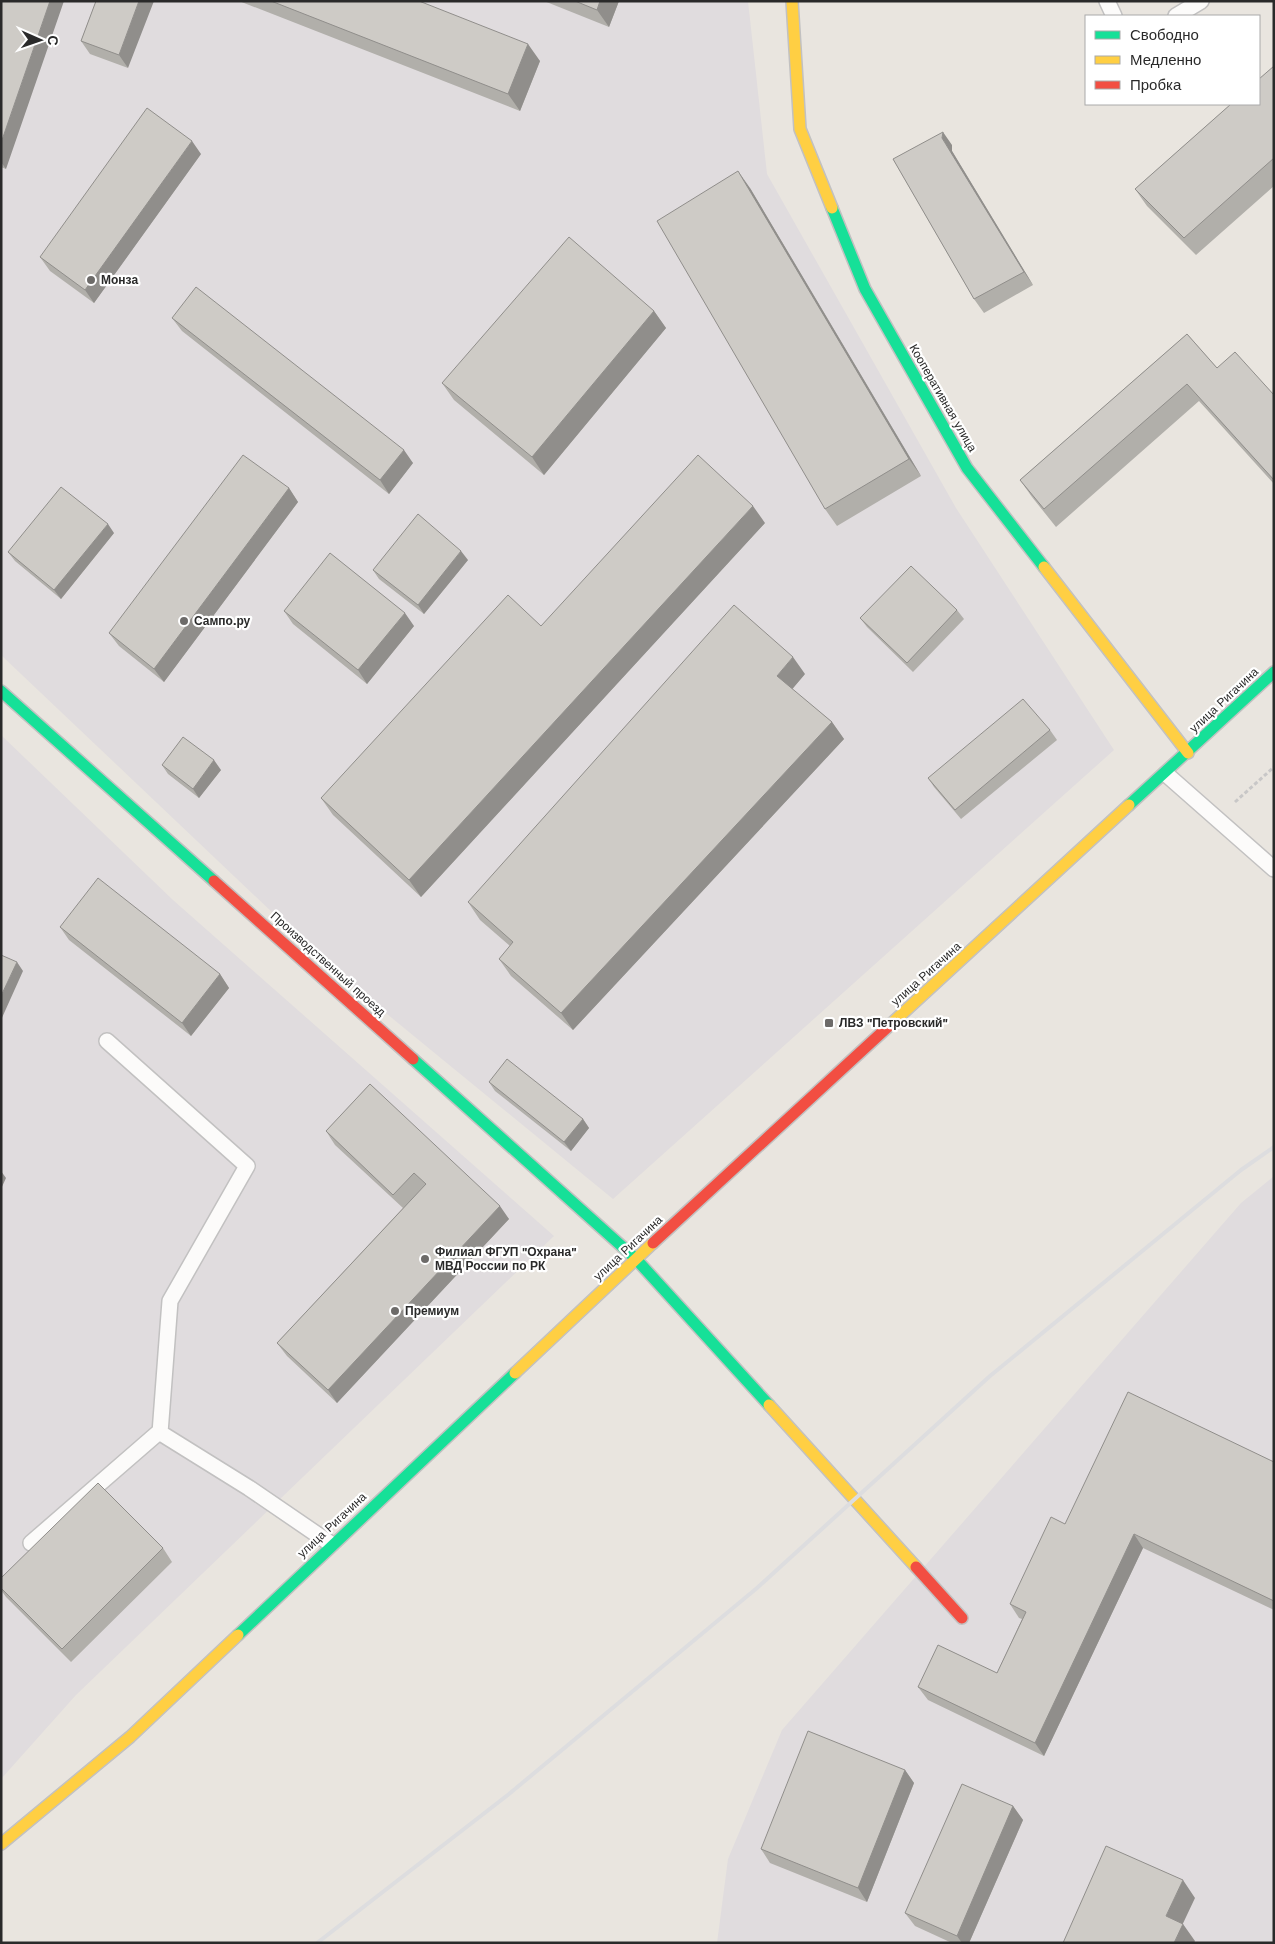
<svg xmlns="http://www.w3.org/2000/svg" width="1275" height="1944" font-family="'Work Sans',sans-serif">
<rect width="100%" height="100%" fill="#e9e5df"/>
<path fill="#e0dcde" d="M1,1H748L767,174L956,508L1114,750L613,1199L332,969L1,655Z
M1,735L173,900L554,1236L76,1695L1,1779Z
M1274,1176V1943H717L728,1859L782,1730L1241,1203Z"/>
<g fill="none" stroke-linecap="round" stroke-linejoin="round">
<defs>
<path id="lane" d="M1107,1L1114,16
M1176,16L1201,1
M1166,774L1274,869
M107,1041L247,1166L170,1301L160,1433
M31,1543L159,1432L249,1488L331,1544"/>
<path id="fast" d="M832,208L865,289L967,468L1044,567
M1,691L214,881
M1129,805L1274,672
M413,1059L636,1259L769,1405
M238,1635L515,1373"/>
<path id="slow" d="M792,1L800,129L832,208
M1044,567L1188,753
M891,1024L1129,805
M515,1373L653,1243
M769,1405L916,1567
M1,1844L130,1737L238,1635"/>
<path id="jam" d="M214,881L413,1059
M653,1243L891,1024
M916,1567L962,1618"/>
</defs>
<use href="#lane" stroke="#c2c1c1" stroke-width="18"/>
<use href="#fast" stroke="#c2c1c1" stroke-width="14"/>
<use href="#slow" stroke="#c2c1c1" stroke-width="14"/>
<use href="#jam" stroke="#c2c1c1" stroke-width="14"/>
<path stroke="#c8c7c7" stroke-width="3" stroke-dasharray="4 2.5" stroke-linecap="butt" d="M1235,802L1274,767"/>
<use href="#lane" stroke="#fcfbfa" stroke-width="15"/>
<use href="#fast" stroke="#16e098" stroke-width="11"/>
<use href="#slow" stroke="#ffcf43" stroke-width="11"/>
<use href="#jam" stroke="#f24e42" stroke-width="11"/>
<path stroke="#dddddf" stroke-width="4" d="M317,1943L509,1794L757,1588L990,1376L1241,1170L1274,1147"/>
</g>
<path fill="#b1afaa" d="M1,1L6,169L1,167Z
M96,1L128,68L90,54L81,41Z
M239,1H419L540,61L520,111Z
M544,1H619L609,27Z
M1274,66V186L1196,255L1147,206L1135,189Z
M952,145V151L1033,285L984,313L974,299L893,159Z
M201,154L94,303L50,271L40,257Z
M750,188L921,476L837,526L825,509Z
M654,311L666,328L544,475L454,400L442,383Z
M172,318L413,463L389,494L182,331Z
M1187,334L1217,368L1274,395V484L1199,401L1056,527L1032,497L1020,480Z
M289,488L298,502L164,682L119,646L109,633Z
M765,523L421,897L333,815L321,798L541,626Z
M114,533L61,599L15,561L8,552Z
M468,560L424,614L379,579L373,570Z
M957,610L964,619L913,672L867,627L860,618Z
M284,611L414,626L367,684L293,624Z
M805,674L792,689L832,722L844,739L573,1030L511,976L499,959L510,946L480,920L468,902Z
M1050,730L1057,740L961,819L934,787L928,778Z
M162,765L221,770L199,798L168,774Z
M60,927L220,974L229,988L191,1036L69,940Z
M489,1082L583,1119L589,1128L571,1151L495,1091Z
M370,1084L509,1219L337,1403L287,1356L277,1343L403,1208L335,1145L326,1131Z
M1274,1462V1610L1143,1548L1044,1756L928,1700L918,1687L997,1673L1022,1619L1019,1618L1010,1604L1065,1524Z
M163,1548L172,1562L71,1662L6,1597L1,1590V1578Z
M905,1770L914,1783L867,1902L770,1863L761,1849Z
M1013,1806L1023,1820L969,1943H952L915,1926L905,1913Z"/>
<path fill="#908e8b" d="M50,1H64L6,169L1,162V143Z
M139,1H154L128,68L119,55Z
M600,1H619L609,27L597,10Z
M528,44L540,61L520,111L508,94Z
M943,132L952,145V151L1033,285L1024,272L942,138Z
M192,141L201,154L94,303L85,290Z
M738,171L750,188L921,476L909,459Z
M654,311L666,328L544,475L532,457Z
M404,450L413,463L389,494L380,480Z
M289,488L298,502L164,682L154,669Z
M753,506L765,523L421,897L409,880Z
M108,524L114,533L61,599L54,590Z
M461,551L468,560L424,614L418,605Z
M405,613L414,626L367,684L358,670Z
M793,657L805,674L789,693L777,676Z
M832,722L844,739L573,1030L561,1013Z
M214,760L221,770L199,798L193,789Z
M17,962L23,971L1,1020V996Z
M220,974L229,988L191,1036L182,1023Z
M583,1119L589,1128L571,1151L564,1142Z
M1,1171L6,1178L1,1189Z
M500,1206L509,1219L337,1403L328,1390Z
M1134,1534L1143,1548L1044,1756L1035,1743Z
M905,1770L914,1783L867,1902L858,1888Z
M1013,1806L1023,1820L969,1943H962L957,1936Z
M1183,1880L1195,1898L1178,1934L1166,1916Z
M1183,1924L1195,1941L1194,1943H1174Z"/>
<path fill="#cecbc6" stroke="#908e8b" d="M1,1H50L1,143Z
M96,1H139L119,55L81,41Z
M271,1H419L528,44L508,94Z
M575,1H600L597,10Z
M1274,66V158L1184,238L1135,189L1231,104H1259V79Z
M147,108L192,141L85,290L40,257Z
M943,132L942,138L1024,272L974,299L893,159Z
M738,171L909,459L825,509L657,221Z
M569,237L654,311L532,457L442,383Z
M196,287L404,450L380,480L172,318Z
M1187,334L1217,368L1235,352L1274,395V480L1187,384L1044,509L1020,480Z
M243,455L289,488L154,669L109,633Z
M698,455L753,506L409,880L321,798L508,595L541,626Z
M61,487L108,524L54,590L8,552Z
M418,514L461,551L418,605L373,570Z
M330,553L405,613L358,670L284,611Z
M911,566L957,610L907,663L860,618Z
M734,605L793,657L777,676L832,722L561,1013L499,959L513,942L468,902Z
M1023,699L1050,730L955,810L928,778Z
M183,737L214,760L193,789L162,765Z
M98,878L220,974L182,1023L60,927Z
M1,955L17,962L1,996Z
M507,1059L583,1119L564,1142L489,1082Z
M370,1084L500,1206L328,1390L277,1343L426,1184L414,1173L393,1195L326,1131Z
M1128,1392L1274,1462V1601L1134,1534L1035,1743L918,1687L938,1645L997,1673L1026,1612L1010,1604L1051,1517L1065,1524Z
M98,1483L163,1548L62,1649L1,1588V1578Z
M808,1731L905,1770L858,1888L761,1849Z
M962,1784L1013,1806L957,1936L905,1913Z
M1106,1846L1183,1880L1166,1916L1183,1924L1174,1943H1063Z"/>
<g fill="#6d6b69" stroke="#fff" stroke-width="2">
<circle cx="91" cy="280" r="5"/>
<circle cx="184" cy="621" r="5"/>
<rect x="824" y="1018" width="10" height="10" rx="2.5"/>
<circle cx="425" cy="1259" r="5"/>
<circle cx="395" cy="1311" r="5"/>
</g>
<g text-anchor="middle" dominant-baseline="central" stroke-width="4.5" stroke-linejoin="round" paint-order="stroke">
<g font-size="12" font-weight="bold" fill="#2a2a2a" stroke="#fff" text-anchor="start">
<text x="101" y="280">Монза</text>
<text x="194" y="621">Сампо.ру</text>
<text x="839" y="1023">ЛВЗ "Петровский"</text>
<text x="435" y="1252">Филиал ФГУП "Охрана"<tspan x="435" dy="14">МВД России по РК</tspan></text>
<text x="405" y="1311">Премиум</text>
</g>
<g font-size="12" fill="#2a2a2a" stroke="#fff">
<text transform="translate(943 398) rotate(60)">Кооперативная улица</text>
<text transform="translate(1224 700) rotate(-43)">улица Ригачина</text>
<text transform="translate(328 964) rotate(42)">Производственный проезд</text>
<text transform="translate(926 974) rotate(-42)">улица Ригачина</text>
<text transform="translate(628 1248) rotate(-43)">улица Ригачина</text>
<text transform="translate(332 1525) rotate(-43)">улица Ригачина</text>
</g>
</g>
<rect width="1275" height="1944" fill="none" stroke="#2a2a2a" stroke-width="5"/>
<rect x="1085" y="15" width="175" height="90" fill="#ffffff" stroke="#aaaaaa"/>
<rect x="1095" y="31" width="25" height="8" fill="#16e098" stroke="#aaaaaa"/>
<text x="1130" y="40" font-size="15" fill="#2a2a2a">Свободно</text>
<rect x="1095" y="56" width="25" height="8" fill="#ffcf43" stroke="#aaaaaa"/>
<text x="1130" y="65" font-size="15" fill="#2a2a2a">Медленно</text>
<rect x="1095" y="81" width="25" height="8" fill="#f24e42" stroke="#aaaaaa"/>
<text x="1130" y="90" font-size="15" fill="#2a2a2a">Пробка</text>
<g transform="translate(40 40) rotate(92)" stroke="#ffffff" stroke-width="4" paint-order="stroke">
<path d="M0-4L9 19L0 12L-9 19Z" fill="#2a2a2a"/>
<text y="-8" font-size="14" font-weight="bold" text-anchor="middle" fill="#2a2a2a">С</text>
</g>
</svg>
